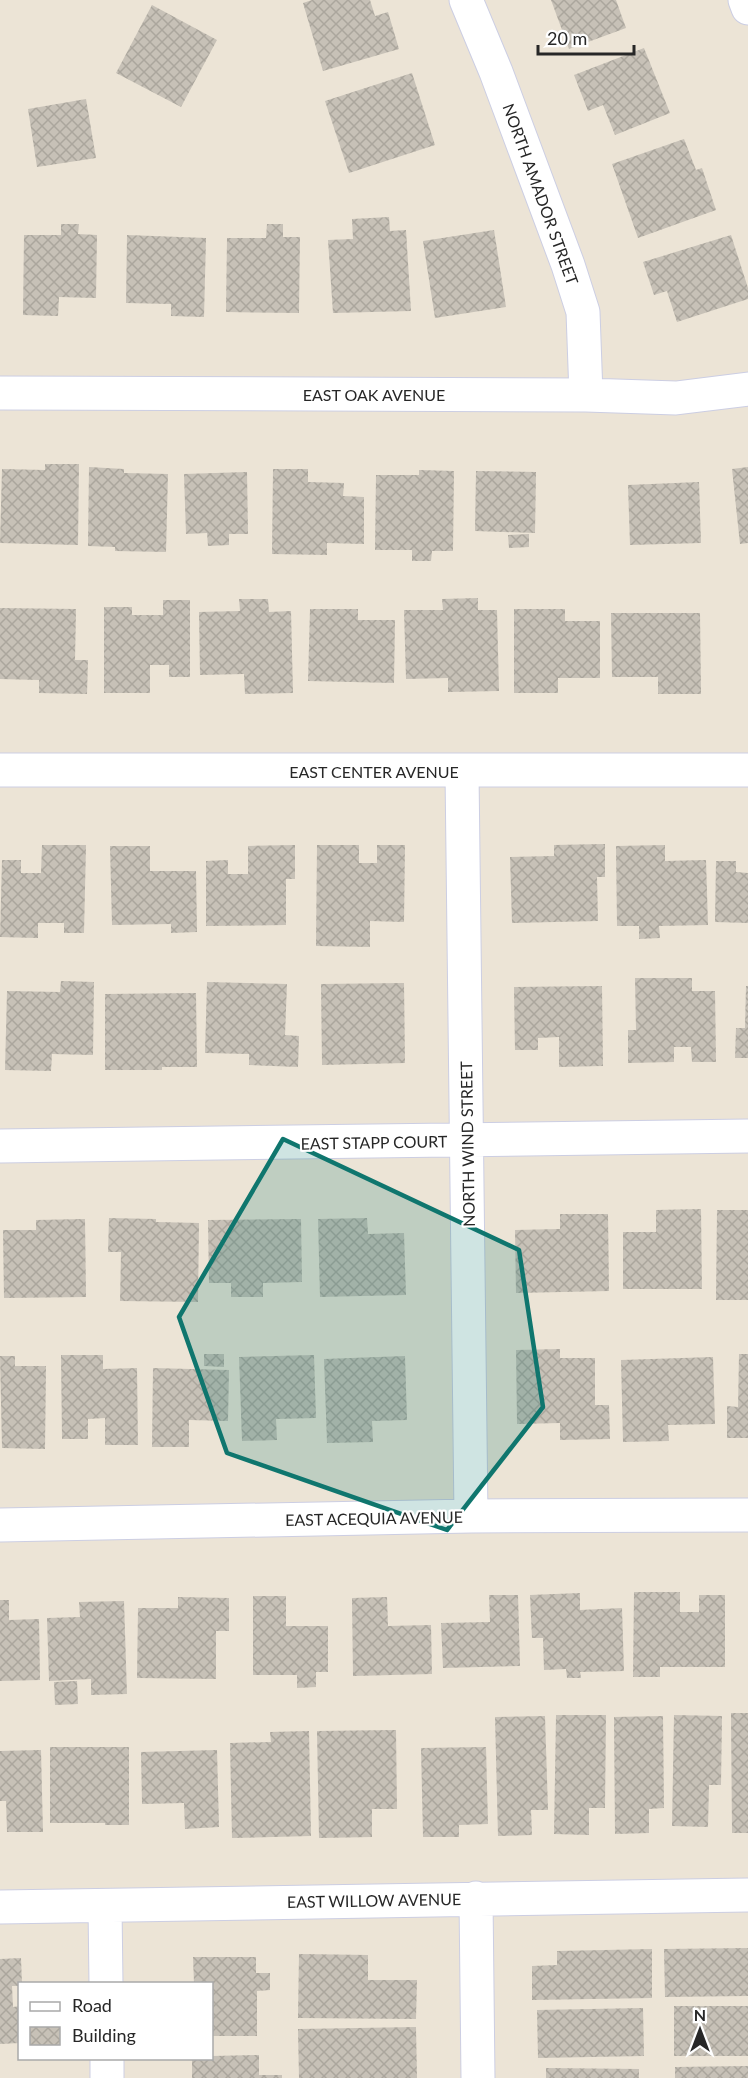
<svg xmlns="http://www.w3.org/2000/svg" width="748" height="2078" font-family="Lato,sans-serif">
<defs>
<pattern id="building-cross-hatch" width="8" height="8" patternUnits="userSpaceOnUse" patternTransform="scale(1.5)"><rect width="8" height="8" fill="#c7c1b7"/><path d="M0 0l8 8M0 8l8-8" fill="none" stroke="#aba69d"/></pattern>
</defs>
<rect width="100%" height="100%" fill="#ece4d6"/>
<path fill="url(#building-cross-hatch)" d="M312,0H370L375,16L388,12L399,49L323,71L303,3Z
M551,0H616L626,28L569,49Z
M152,5L217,40L181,107L116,73Z
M644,48L670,113L615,135L603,105L588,111L574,75Z
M412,73L435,145L349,173L325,101Z
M86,99L96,158L37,167L28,109Z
M684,139L696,170L702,168L716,210L638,238L612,164Z
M389,217L390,231L406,230L411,311L333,313L328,240L353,239L352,219Z
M61,224H79L78,234L97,235L96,298L59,297L58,316L23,315L24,235H61Z
M267,224H283V237H300L299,313L226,312L227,238H266Z
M494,230L506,307L435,318L423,241Z
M127,235L206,238L204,317L171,316V304L126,303Z
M731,235L748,288V299L677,322L667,291L654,295L643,262Z
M45,464H79L78,545L0,543L2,469L45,470Z
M89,467L124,469V473L168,474L166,552L115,551V547L88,546Z
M748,467V543L740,544L732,469Z
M273,469H308V482L344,483L343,496L364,497V544L327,543V555L272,554Z
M419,470L454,471L453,551H432L431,561H412V550H375L376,475H419Z
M476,471L536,472L535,533L475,531Z
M247,472L248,534H229V545L208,546L207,533L186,534L184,474Z
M699,482L701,543L630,545L628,485Z
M529,534V547L509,548L508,535Z
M478,598V610H497L499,691L448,692V678L406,679L404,610H443L442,599Z
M239,599H268L269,612L291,611L293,693L245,694L244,674L200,675L199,612L240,611Z
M163,600H190V677H169V665H150V693H104V607H132V615H163Z
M0,608L76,609L75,660H88L87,694L39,693V680L0,679Z
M310,609H358V620H395L394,683L308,681Z
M514,609H565V621H600V678H558V693H514Z
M611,613H700L701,694H658V677H612Z
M605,844V877H597L598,921L512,923L510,857L554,856V845Z
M42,845H86L84,933H64V923H38V938L0,937L2,860H21V873H41Z
M295,845V879H286V925L206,926V861L228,860V874H248V846Z
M317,845H359V863H377V845H405L404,922L370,921V947L316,946Z
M665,845V861L706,860L708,925L659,926L660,938L639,939V926H617L616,846Z
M110,846H150V871H196L197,932L171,933V924L112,925Z
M716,861H736V872L748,873V923L715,922Z
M635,978H692V991H715L716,1062H692L691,1047H674V1062L628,1063V1030H636Z
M61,981L94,982L93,1055L52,1054L51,1071L5,1070L7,991L60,992Z
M207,982L287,984L285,1035L299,1036L298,1067L249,1065V1054L205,1053Z
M404,983L405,1063L322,1065L321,984Z
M602,986L603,1066L559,1067V1037L538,1038V1050H515L514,987Z
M746,986H748V1058H735L736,1028H745Z
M196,993L197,1067H162V1070H105V994Z
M701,1209L702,1289H623V1232H656V1210Z
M717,1210H748V1300H716Z
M560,1214H608L609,1291L516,1293L515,1230L560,1229Z
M109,1218L156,1219V1222L199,1223L198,1302L120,1301L121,1252H108Z
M367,1218L368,1234L404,1233L406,1295L320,1297L318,1219Z
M85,1219L86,1297L4,1298L3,1230H36V1220Z
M301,1219L302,1282L263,1283V1297H231V1283H209L208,1220Z
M560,1349V1358H595V1405H609L610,1439L560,1440V1423L517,1424L516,1350Z
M204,1354H224V1367L204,1366Z
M739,1354H748V1438H727V1406L738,1407Z
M61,1355H103V1369L137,1368L138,1445H105V1418L88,1419V1439H62Z
M314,1355L316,1418L276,1419L277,1440L242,1441L239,1357Z
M0,1356H15V1366H46L45,1449L2,1448Z
M405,1356L407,1420L372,1421L373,1442L327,1443L324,1359Z
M713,1357L715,1424L668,1425L669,1441L623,1442L621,1360Z
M153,1368L229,1370L228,1421L189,1420V1447H152Z
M634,1592H680V1612H699V1595H725V1667H660V1677H633Z
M580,1593V1610L622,1608L624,1671L580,1672L581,1678H567L566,1669L544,1670L543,1638H532L530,1595Z
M489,1595H518L520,1666L443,1668L441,1623L490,1622Z
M253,1596H286V1626H328V1672H316V1687L297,1688V1675H253Z
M178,1597L229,1598V1631H216V1679L137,1678L138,1608H178Z
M387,1597L388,1626L431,1625L432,1674L353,1676L352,1598Z
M0,1600H9V1620L39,1619L40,1680L0,1681Z
M124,1601L127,1694L91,1695V1679L49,1681L47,1618L80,1617L79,1602Z
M77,1681L78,1704L55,1705L54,1682Z
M731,1713H748V1833H732Z
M556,1715H606L605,1808H589V1835L554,1834Z
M674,1715L722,1716L721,1785H709L708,1827L672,1826Z
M545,1716L548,1810H531L532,1835L498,1836L495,1717Z
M663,1716L664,1808L649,1809V1833L615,1834L614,1717Z
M396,1730L397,1809H372V1837L319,1838L317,1731Z
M309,1731L311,1836L232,1838L230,1743L271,1742L270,1732Z
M50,1747H129V1825H105V1823H50Z
M486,1747L488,1824L459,1825V1837H423L421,1748Z
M41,1750L43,1832H7L6,1801H0V1751Z
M217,1750L219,1827L185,1829L184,1803L142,1804L141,1752Z
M748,1948V1996L665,1997L664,1949Z
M652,1949V1998L532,2000V1966L557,1965V1951Z
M299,1954L368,1955V1980H417L416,2019L298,2018Z
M193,1957H256V1973H270V1990L257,1991V2036H212V1984L194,1983Z
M21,1958L22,1984H20V1986H12L13,2007L20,2006V2043L0,2044V1959Z
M674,2006H748V2056H674Z
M643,2008L644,2056L538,2058L537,2010Z
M416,2027L417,2078H299L298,2029Z
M259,2055V2075H282V2078H192V2058H212V2056Z
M748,2066V2078H675V2067Z
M546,2068L639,2069V2078H546Z"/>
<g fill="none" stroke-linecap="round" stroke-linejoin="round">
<defs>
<path id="minor" d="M466,0L496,72L568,265L583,312L586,395
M0,393L586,395L676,398L748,389
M0,770H748
M462,772L471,1516
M0,1146L748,1136
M0,1525L471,1516L748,1515
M476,1898L478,2078
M105,1906L106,1984
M0,1907L748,1895
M107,2058V2078"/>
<path id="tertiary" d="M745,0L748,8"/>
</defs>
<use href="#minor" stroke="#cccee3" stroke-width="35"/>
<use href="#tertiary" stroke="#cccee3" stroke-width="35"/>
<use href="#minor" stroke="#fff" stroke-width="33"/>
<use href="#tertiary" stroke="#fff" stroke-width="33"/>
</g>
<path fill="#0f766e" fill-opacity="0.2" stroke="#0f766e" stroke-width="4.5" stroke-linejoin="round" d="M283,1139L519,1250L543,1407L447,1530L227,1453L179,1317Z"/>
<g text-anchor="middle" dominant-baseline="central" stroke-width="4.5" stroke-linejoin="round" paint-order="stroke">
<g font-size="16" fill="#272727" stroke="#fff">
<text transform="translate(541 194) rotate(70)">NORTH AMADOR STREET</text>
<text x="374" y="394">EAST OAK AVENUE</text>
<text x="374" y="771">EAST CENTER AVENUE</text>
<text transform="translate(374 1142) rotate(-1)">EAST STAPP COURT</text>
<text transform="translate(467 1144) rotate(-91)">NORTH WIND STREET</text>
<text transform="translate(374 1518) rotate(-1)">EAST ACEQUIA AVENUE</text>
<text transform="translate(374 1900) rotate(-1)">EAST WILLOW AVENUE</text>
</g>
</g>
<rect x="18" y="1982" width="195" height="78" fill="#ffffff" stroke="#a9a9a9" stroke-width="1.5"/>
<rect x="30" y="2002" width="30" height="9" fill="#ffffff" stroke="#a9a9a9" stroke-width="1.5"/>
<text x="72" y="2012" font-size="18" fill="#272727">Road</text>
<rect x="30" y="2027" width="30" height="18" fill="url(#building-cross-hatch)" stroke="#a9a9a9" stroke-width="1.5"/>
<text x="72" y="2042" font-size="18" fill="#272727">Building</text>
<g transform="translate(700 2030)" stroke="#ffffff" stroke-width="4.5" paint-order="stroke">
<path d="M0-4.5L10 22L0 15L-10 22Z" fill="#272727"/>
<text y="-9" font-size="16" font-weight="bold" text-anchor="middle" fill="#272727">N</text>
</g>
<path d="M538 45v9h96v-9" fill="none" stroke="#272727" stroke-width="3"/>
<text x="547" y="45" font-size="18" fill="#272727" stroke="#ffffff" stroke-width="4.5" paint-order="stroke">20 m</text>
</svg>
